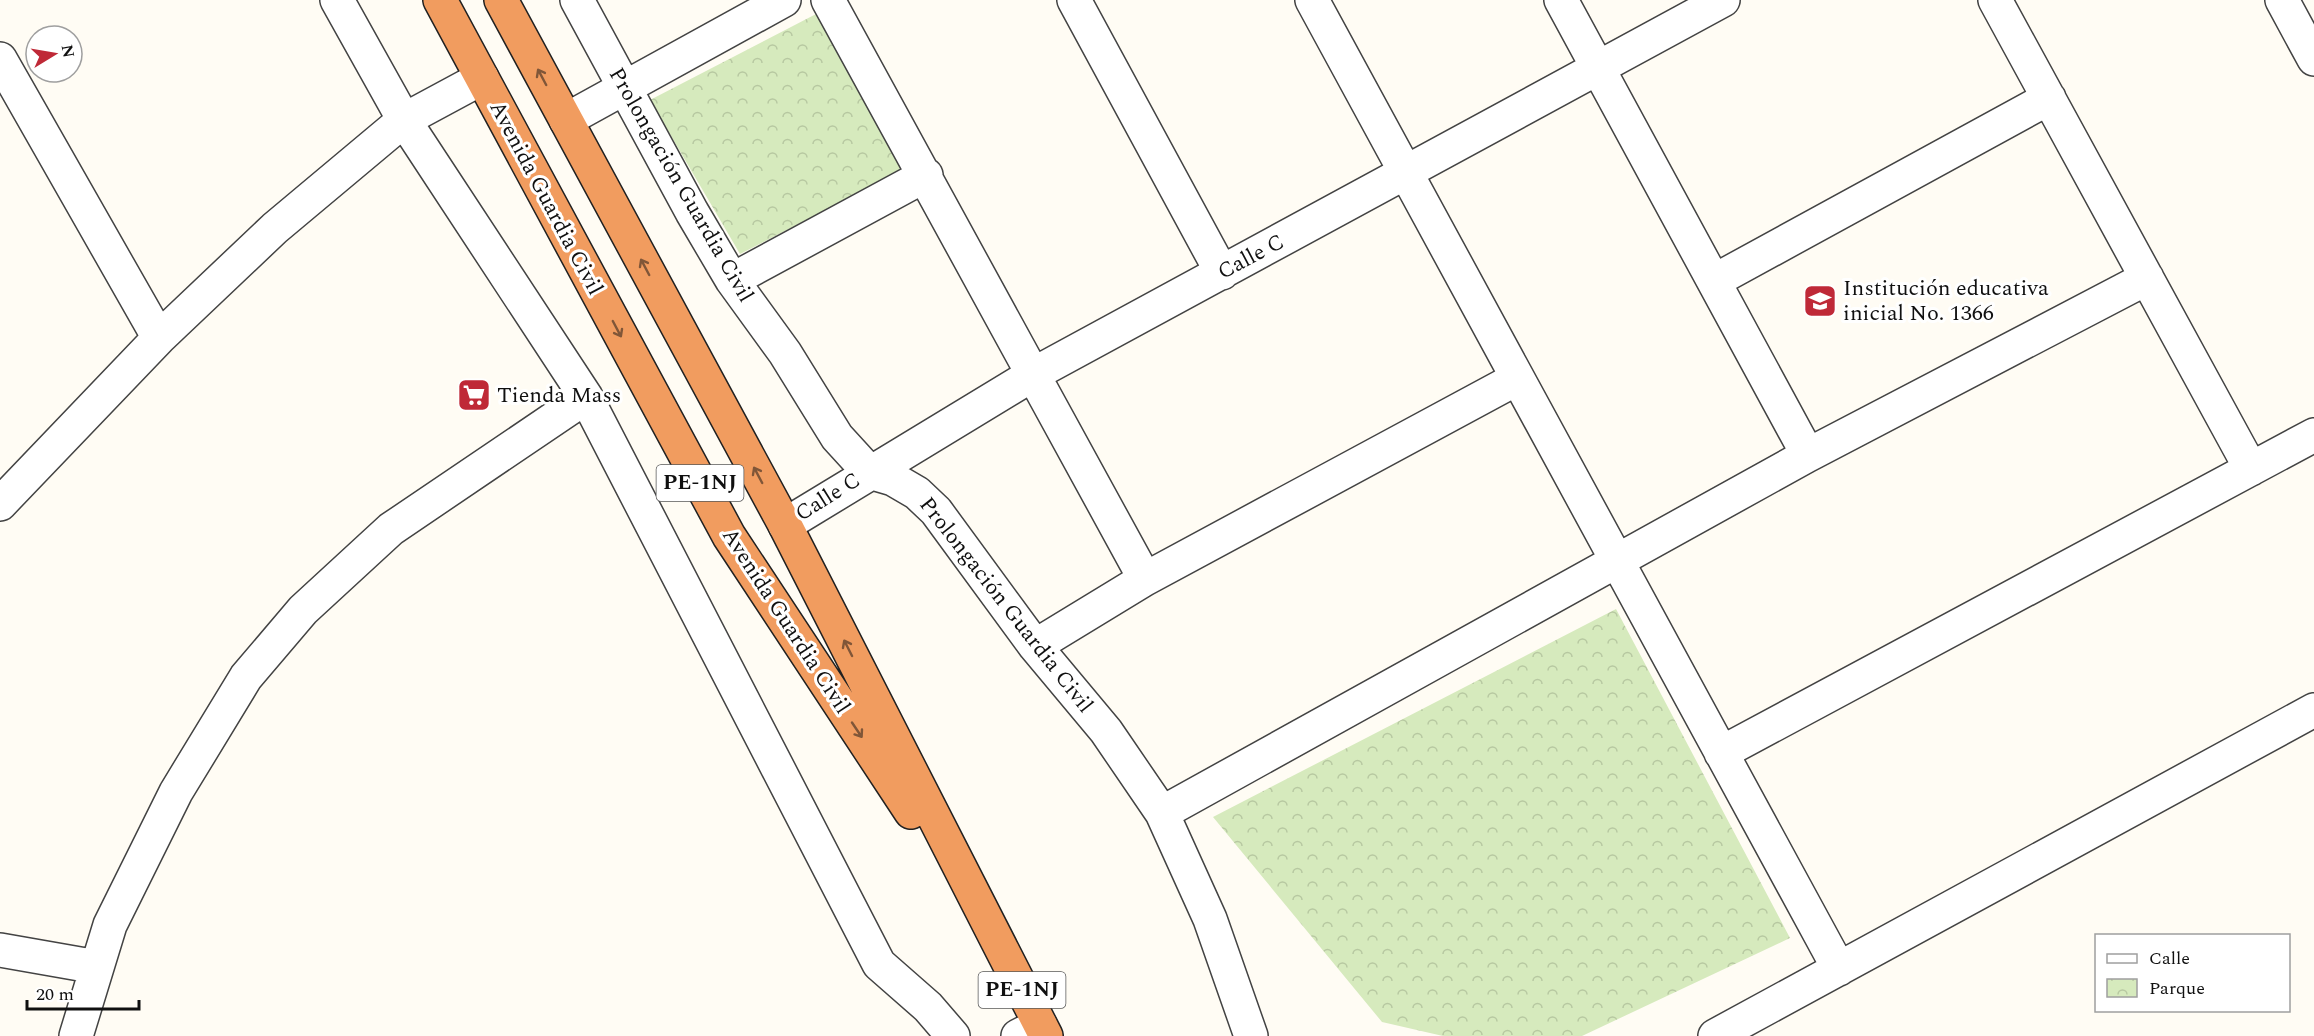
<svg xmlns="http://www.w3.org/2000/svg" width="2314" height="1036" font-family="Spectral,serif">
<defs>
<pattern id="park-crowns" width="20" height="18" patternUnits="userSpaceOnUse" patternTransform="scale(1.5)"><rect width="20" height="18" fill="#d6eabd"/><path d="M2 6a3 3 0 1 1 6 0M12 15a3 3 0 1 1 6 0" fill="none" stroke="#b7c8a1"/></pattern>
</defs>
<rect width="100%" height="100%" fill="#fffcf4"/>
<path fill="url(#park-crowns)" d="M818,13L903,170L740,254L650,100Z
M1616,609L1790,938L1582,1036H1443L1382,1022L1213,817Z"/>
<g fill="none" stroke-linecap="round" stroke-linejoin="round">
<defs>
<path id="minor" d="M337,0L404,120L586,397L879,964L928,1007L953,1036
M577,0L692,212L732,280L785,353L837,437L869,472L893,479L917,493L936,511L1035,646L1106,731L1162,813L1210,919L1251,1036
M828,0L1145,579
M1074,0L1222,273
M1312,0L1839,969
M1561,0L1808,455
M1995,0L2251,469
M2282,0L2314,59
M0,59L159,338
M566,120L784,0
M732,280L926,175
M1716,280L2049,98
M0,504L159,338L275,228L404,120L482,78
M785,525L1032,375L1723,0
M1035,646L1145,579L1516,379
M1721,753L2314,435
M1162,813L1808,455L2147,278
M0,950L97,967
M76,1036L110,925L176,792L246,677L303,610L391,529L586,397
M1018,1036L1040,1025
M1715,1036L2314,710"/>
<path id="highway" d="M440,0L729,536L911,812
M501,0L785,525L1046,1036"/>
</defs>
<use href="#minor" stroke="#434343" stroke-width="36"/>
<use href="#highway" stroke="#212121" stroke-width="36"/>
<use href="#minor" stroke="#fff" stroke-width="33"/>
<use href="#highway" stroke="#f19c5f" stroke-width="33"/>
</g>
<defs><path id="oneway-shaft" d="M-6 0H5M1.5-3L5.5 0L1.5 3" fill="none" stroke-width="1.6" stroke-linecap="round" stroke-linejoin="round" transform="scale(1.5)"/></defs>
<g stroke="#805638">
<use href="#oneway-shaft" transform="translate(542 77) rotate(-118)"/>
<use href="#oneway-shaft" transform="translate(645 267) rotate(-118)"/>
<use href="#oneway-shaft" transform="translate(617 329) rotate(62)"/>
<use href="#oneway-shaft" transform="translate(758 475) rotate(-118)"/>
<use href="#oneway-shaft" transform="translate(848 648) rotate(-117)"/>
<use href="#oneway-shaft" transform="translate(857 730) rotate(56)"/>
</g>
<defs>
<symbol id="school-square" viewBox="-11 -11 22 22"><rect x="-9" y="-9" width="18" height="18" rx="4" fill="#bf2937" stroke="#fff"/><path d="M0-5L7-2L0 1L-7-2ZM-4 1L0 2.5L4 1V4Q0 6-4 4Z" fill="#fff"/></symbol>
<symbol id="supermarket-square" viewBox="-11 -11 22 22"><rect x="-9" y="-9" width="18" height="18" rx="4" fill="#bf2937" stroke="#fff"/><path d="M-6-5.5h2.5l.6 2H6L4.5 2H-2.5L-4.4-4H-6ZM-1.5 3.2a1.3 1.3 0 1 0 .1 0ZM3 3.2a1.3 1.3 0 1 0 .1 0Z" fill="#fff"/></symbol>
</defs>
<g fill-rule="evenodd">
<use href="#school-square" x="1801" y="282" width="38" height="38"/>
<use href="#supermarket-square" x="455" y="376" width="38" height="38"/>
</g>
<g text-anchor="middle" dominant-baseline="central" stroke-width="6" stroke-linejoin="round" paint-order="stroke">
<g fill="#fff" stroke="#585858" stroke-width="1.5">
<rect x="656.5" y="465" width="87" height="36" rx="4.5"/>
<rect x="978.5" y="972" width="87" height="36" rx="4.5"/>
</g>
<g font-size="21" font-weight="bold" fill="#101010">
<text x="700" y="483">PE-1NJ</text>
<text x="1022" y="990">PE-1NJ</text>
</g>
<g font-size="22" fill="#101010" stroke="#fff">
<text transform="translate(681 185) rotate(60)">Prolongación Guardia Civil</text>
<text transform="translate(546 198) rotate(62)">Avenida Guardia Civil</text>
<text transform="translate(1251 257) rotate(-28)">Calle C</text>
<text transform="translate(828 497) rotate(-32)">Calle C</text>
<text transform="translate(1006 605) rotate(52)">Prolongación Guardia Civil</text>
<text transform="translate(786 621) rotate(57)">Avenida Guardia Civil</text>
</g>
<g font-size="22" fill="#101010" stroke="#fff" text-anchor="start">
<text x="1843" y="288">Institución educativa<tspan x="1843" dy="25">inicial No. 1366</tspan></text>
<text x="497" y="395">Tienda Mass</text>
</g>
</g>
<rect x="2095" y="934" width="195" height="78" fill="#ffffff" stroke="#9f9f9f" stroke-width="1.5"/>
<rect x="2107" y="954" width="30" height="9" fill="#ffffff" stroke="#9f9f9f" stroke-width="1.5"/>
<text x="2149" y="964" font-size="18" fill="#101010">Calle</text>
<rect x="2107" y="979" width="30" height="18" fill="url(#park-crowns)" stroke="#9f9f9f" stroke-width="1.5"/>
<text x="2149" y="994" font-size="18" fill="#101010">Parque</text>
<g transform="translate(54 54) rotate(79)"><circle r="28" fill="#ffffff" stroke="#9f9f9f" stroke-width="1.5"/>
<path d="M0-4.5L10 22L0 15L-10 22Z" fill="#bf2937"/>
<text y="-9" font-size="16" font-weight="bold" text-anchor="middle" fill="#101010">N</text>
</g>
<path d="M27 1000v9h112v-9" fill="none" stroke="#101010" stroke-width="3"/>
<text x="36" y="1000" font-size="18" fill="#101010" stroke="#ffffff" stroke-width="4.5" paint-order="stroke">20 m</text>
</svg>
